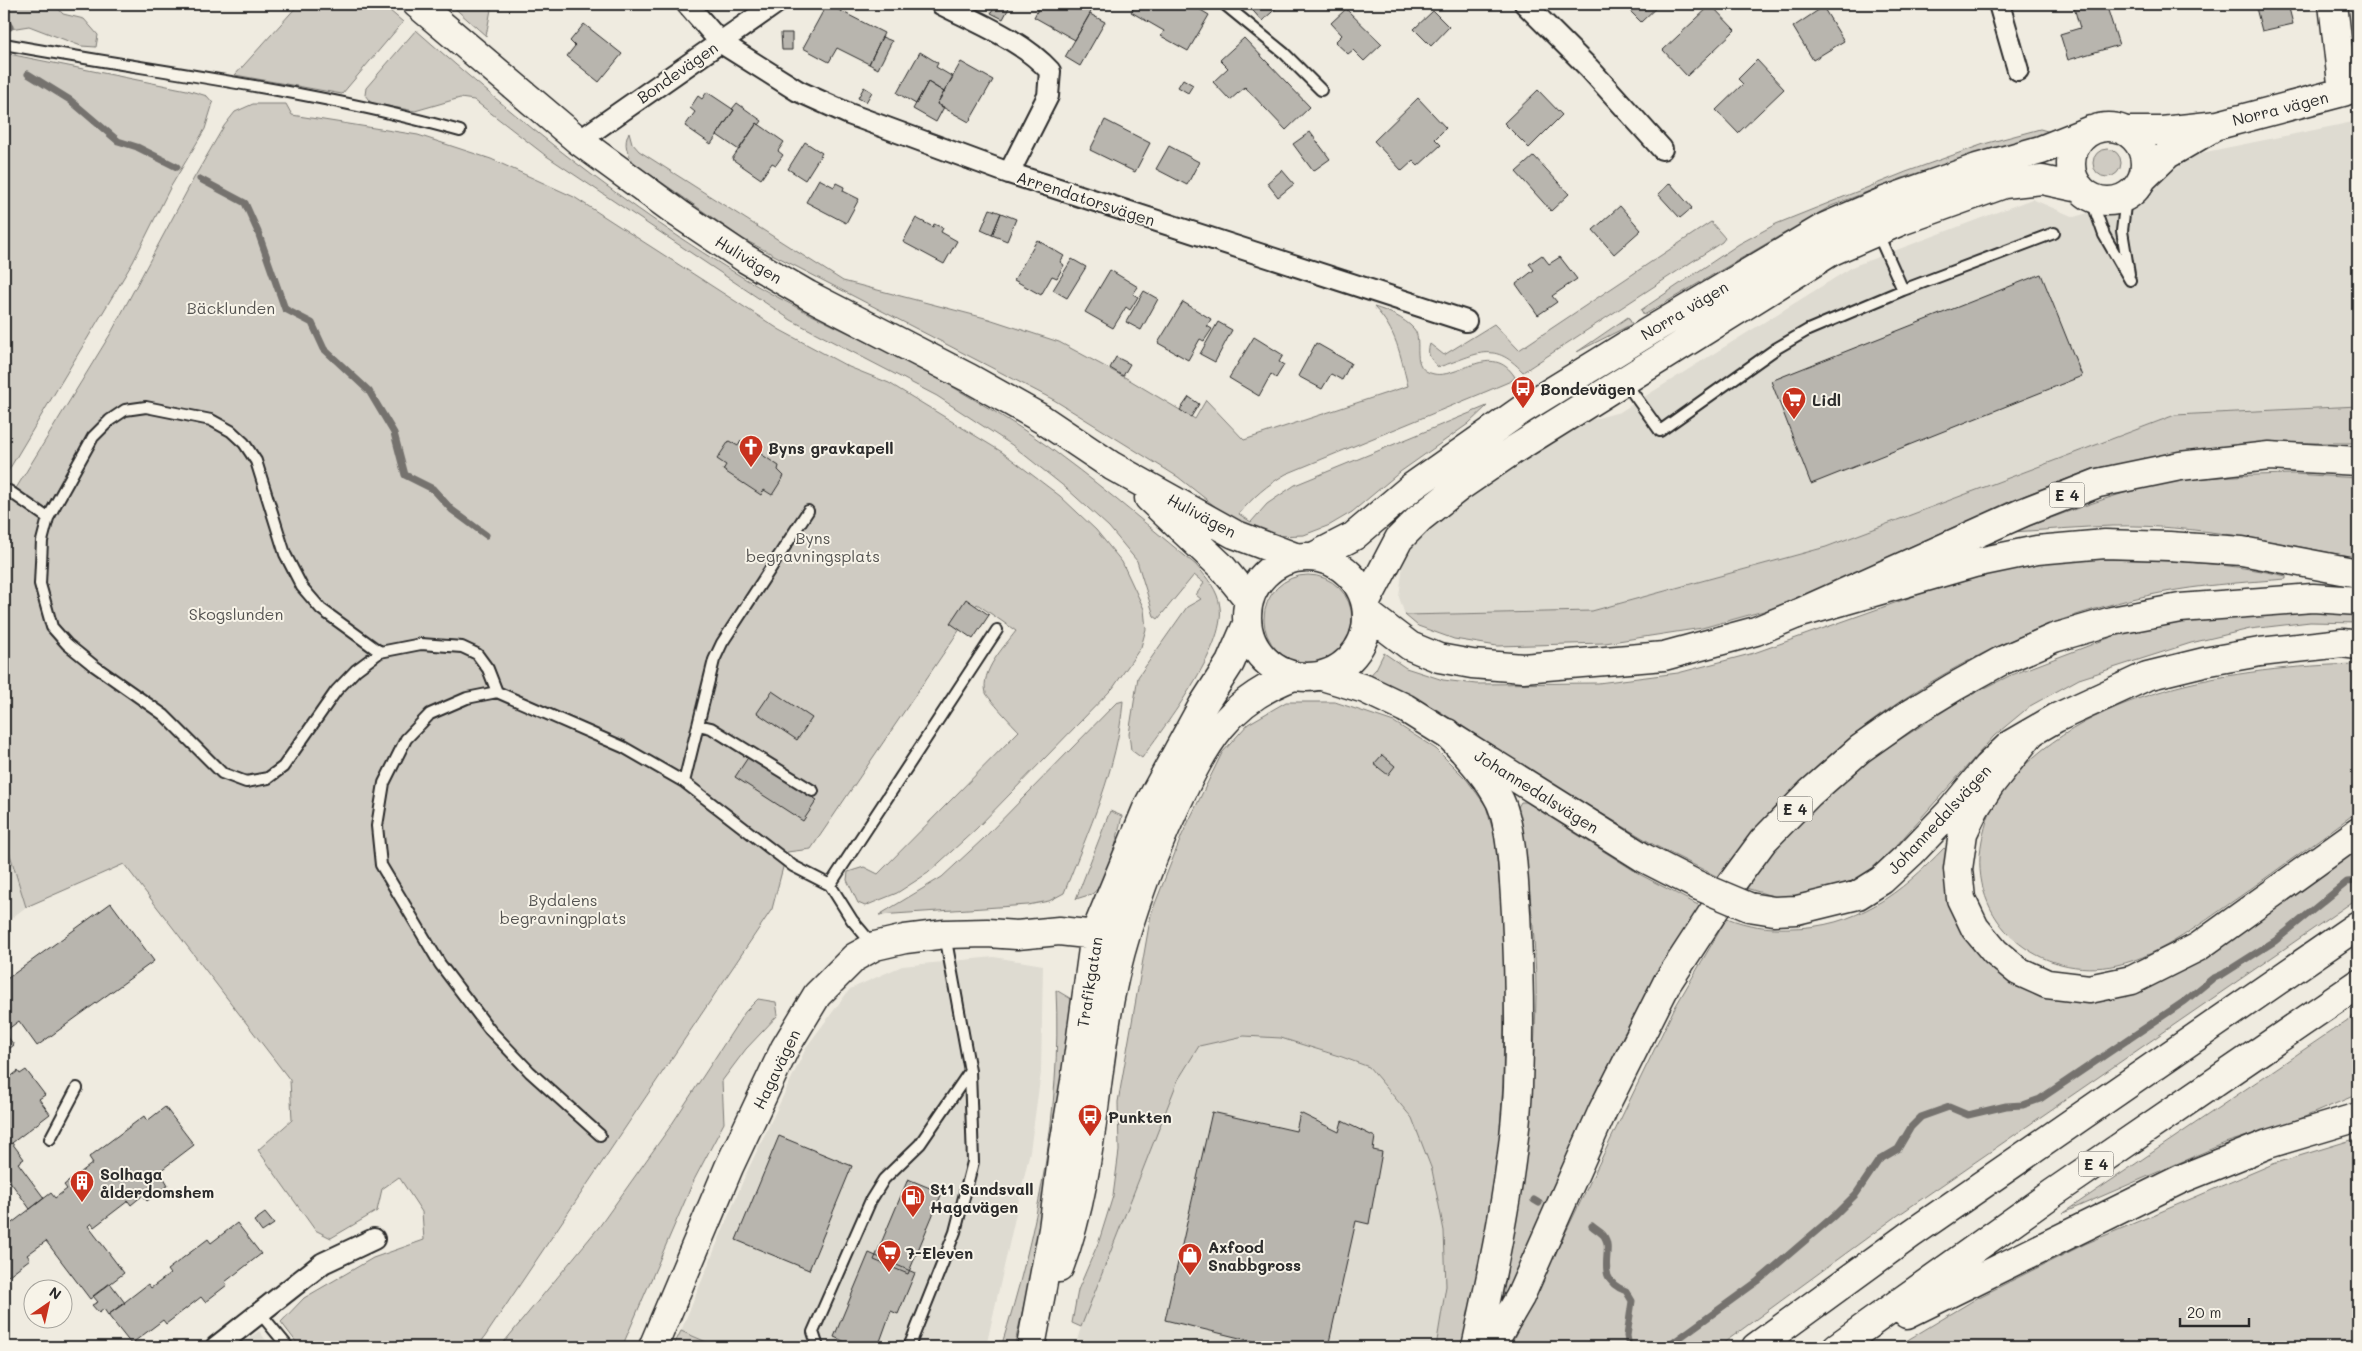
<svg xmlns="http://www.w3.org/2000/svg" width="2362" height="1351" font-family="Mali,sans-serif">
<rect width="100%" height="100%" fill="#efebe0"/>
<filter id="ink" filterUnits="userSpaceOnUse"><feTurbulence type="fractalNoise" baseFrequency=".02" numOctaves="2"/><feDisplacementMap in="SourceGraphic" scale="10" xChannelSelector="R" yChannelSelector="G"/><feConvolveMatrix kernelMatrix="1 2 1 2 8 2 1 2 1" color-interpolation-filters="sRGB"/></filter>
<g filter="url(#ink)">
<path fill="#dedbd1" d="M2358,121V406L2175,415L1826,547L1592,611L1405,615L1399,597L1403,564L1420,534L1458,502L1583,422L1620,412L1854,266L2032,199L2074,217L2136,199L2196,154Z
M4,835L26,907L4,924Z
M994,957L1043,965L1041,1073L1030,1151L986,1347H718L681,1331L745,1176L807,1046L850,989L902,966Z
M1244,1036L1282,1038L1369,1067L1412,1118L1432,1170L1444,1231L1446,1286L1436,1347H1075L1081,1327L1178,1080L1199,1046Z
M259,1331L271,1347H238Z"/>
<path fill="#cfcbc2" stroke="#7d7b76" d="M4,4H54L63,14L84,19L98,35L96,47L81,46L29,26L4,30Z
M299,4H382L403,22L342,94L235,75Z
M450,4H492L486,36Z
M416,30C519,121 628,209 747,280C811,318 881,346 946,383C985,406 1026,429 1062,457C1108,491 1152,529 1196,565C1207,578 1218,590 1220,607C1226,648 1165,725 1142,758L1131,750L1129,734L1138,677L1187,607L1201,599L1196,595L1204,583L1194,575L1158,619L1154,616L1137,561L1109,527L1066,488L1012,445L937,396L791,320L545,155L474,100L460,98L415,111L371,103L365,95L366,88Z
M4,53L187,90L207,96L213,103L205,129L170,188L133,262L4,478Z
M253,104H286L292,115L418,135L491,159L574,197L780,330L849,367L889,383L1002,452L1060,496L1096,530L1122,562L1144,609L1146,629L1141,647L1113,688L976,829L928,873L897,893L865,906L858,903L847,880L848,872L864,867L878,874L1019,731C1014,726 987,697 986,693C980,671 1004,647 1016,631L977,604L811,849L787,852L772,909L478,1347H300L281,1322L304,1298L373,1258L424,1240L422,1212L399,1177L382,1189L377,1211L331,1238L315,1230L258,1150L292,1120L290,1080L124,864L26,907L4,835V508L111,333L194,178L224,126L235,112Z
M2040,129L2051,132L1908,176L1831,206L1644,315L1641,310L1739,244L1776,224L1906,172L1984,144Z
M629,132L632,143L639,151L843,281L989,319L1059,342L1128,379L1195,419L1206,400L1244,440L1408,386C1400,354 1397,331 1374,307C1388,311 1404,318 1414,329C1424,341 1408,369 1434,374C1459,379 1492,341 1515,377L1511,381L1485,392L1286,474C1267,485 1253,497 1239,514L1251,522L1267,504L1295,485L1487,406L1468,424L1400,472L1352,512L1330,525L1304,535L1274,536L1231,519L1178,477L1054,400L743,239L634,163C627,152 623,145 629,132Z
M2093 163a14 14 0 1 1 28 0a14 14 0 1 1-28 0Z
M1711,222L1725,238L1722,242L1523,372C1492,338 1474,357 1438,367C1431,359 1426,355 1430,344L1444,355L1494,324L1519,350Z
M1628,317L1632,324L1577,352Z
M2358,406V443H2266L2181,452L2092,469L2013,500L1778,607L1702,628L1605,643L1497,646L1454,639L1418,626L1405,615L1592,611L1826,547L2175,415Z
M2294,474L2358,478V558C2278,543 2194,524 2112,526C2079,527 2046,530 2013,532C2061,515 2110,494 2161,484C2204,476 2250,475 2294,474Z
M2092,559C2160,560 2220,561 2286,576V579C2250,582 2213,584 2177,590C2014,617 1860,707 1753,832C1740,847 1729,862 1718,877L1656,846L1549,782L1436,709L1400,691L1366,680L1376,669L1384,653L1406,668L1443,680L1476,684L1598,683L1678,673L1754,653L1965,578L2024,565Z
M1264 619a44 44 0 1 1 88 0a44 44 0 1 1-88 0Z
M2310,610L2358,614V623L2310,622L2250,629L2191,643L2079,679L2030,706L1994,736L1896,846L1865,875L1835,889L1809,897L1779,898L1746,888L1775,848L1818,803L1870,759L1961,700L2009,676L2114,636L2182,619Z
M2358,664V811C2320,839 2281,867 2242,895C2204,921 2163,955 2117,965C2040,982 1966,922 1982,840C1986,823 1990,807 2001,792C2079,689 2238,667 2358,664Z
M1123,701C1118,768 1088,831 1064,893L1049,901L1028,905L879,915L942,877L983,839L1116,703Z
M1286,702H1335L1394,722L1436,749L1467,780L1486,806L1495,838L1505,944L1503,1083L1498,1162L1476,1287L1462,1347H1436L1446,1286L1444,1231L1432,1170L1412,1118L1369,1067L1342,1057L1281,1038L1244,1036L1199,1046L1178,1080L1081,1327L1072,1323L1078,1290L1099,1241L1113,1196L1119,1151L1118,1102L1151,914L1182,835L1222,753L1248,724Z
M1521,802H1526L1641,875L1700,906L1661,966L1624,1034L1502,1302C1519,1199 1535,1097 1536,993C1536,930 1527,868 1518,807Z
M1110,811L1122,816C1117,837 1110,881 1092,894C1087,896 1081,897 1076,899Z
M2358,847V898L1897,1216L1718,1347H1510L1674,1009L1727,918C1747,926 1768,929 1790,928C1856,928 1901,893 1944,848L1947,851L1966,933L2087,998Z
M1056,990L1073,1000L1040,1236L1014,1347H1001C1037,1233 1062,1110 1056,990Z
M758,999L776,1002L778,1015L746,1049L722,1081L724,1123L694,1180L622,1347H500L599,1227L670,1127L745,1012Z
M2358,1013V1094L2295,1121L2225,1143L2063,1213Z
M2358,1138V1347H1896L1979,1297L2085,1244L2273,1164Z
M681,1331L718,1347H673Z"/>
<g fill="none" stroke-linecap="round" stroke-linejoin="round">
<path stroke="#74726e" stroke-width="7" d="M4,17L10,27
M28,74L70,100L118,141L137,147L177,167
M200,179L245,203L258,232L285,309L312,323L324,349L369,391L394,433L405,475L433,489L452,510L486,535
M1534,1200L1539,1203
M1592,1226C1595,1229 1601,1232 1604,1236C1615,1251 1592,1279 1626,1291L1632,1301L1627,1336L1629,1347
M1667,1347L1758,1281L1835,1215L1856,1194L1879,1160L1898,1149L1911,1127L1921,1117L1949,1107L1968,1115L2006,1106L2023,1105L2040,1099L2185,1001L2212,979L2223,974L2275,941L2347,882L2358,881"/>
</g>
<path fill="#b8b5ae" stroke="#2b2b2b" d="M827,4L884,33L869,64L837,48L829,62L803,48Z
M997,4H1011L1003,19L991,13Z
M1041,4H1081L1092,10L1075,40L1034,17Z
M1136,4H1195L1194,6L1209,15L1188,51L1161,36L1164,31L1131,12Z
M1247,4H1281L1262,21Z
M1623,4H1660L1641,22Z
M2073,4H2106L2119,45L2068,60L2060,34L2080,28Z
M2175,4H2189L2176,8Z
M2255,4H2288L2293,24L2262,31Z
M1711,5L1735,30L1687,76L1663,50Z
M1823,7L1844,41L1813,60L1793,27Z
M1346,9L1382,44L1364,61L1353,50L1348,54L1335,42L1342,35L1331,23Z
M1433,11L1449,27L1431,46L1414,29Z
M1090,14L1105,22L1080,66L1065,57Z
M584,24L622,54L599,82L567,56L575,46L570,41Z
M781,33H792V50H782Z
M882,37L892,41L878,69L869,64Z
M1244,38L1310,107L1286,130L1245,87L1230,100L1213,82L1228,68L1220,60Z
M920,52L938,63L936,67L953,77L944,92L928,82L916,104L897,93Z
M1757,60L1784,89L1738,133L1716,110L1743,84L1738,79Z
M961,62L993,80L969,122L937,104Z
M1183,79L1193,85L1188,93L1178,87Z
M928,82L944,92L937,104L944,107L936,122L913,109Z
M864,87L872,92L866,102L858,98Z
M1538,90L1562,115L1529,148L1504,123Z
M707,92L734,110L711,144L685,126L695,112L690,108L698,96L702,99Z
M1418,98L1446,128L1435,139L1441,145L1418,166L1413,161L1402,171L1374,141Z
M737,103L762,121L759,125L757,123L739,150L717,135L734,110L732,109Z
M1105,120L1150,143L1135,172L1090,150Z
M757,123L784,142L778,151L783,155L776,165L772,163L761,179L732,159Z
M1310,132L1330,159L1313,171L1293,144Z
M805,142L822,153L805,180L788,169Z
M1169,146L1199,162L1187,185L1156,169Z
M1534,156L1569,194L1551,211L1516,172Z
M1282,170L1294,184L1278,197L1267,183Z
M819,179L834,187L836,183L844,187L843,191L859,199L846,223L806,202Z
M1670,183L1692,208L1680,218L1658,194Z
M1620,206L1641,230L1614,254L1593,230Z
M990,209L1001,213L992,235L981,230Z
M1001,213L1016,219L1007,241L992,235Z
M916,218L933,227L934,224L943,228L941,232L957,241L944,264L903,242Z
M1037,240L1064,256L1060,262L1064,265L1057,278L1052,276L1041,295L1014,280Z
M1542,255L1549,264L1560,257L1577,279L1552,296L1557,302L1538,315L1516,284L1534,270L1529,264Z
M1072,259L1086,267L1067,298L1053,290Z
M1110,270L1138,287L1133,294L1138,297L1130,310L1126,307L1113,328L1085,312Z
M2041,274L2082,376L1811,484L1771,381Z
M1144,291L1158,299L1141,330L1126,322Z
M1183,302L1211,319L1207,326L1212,329L1204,341L1200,339L1188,360L1158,343Z
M1218,322L1232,330L1215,362L1200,354Z
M1254,337L1283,355L1279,362L1284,365L1276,378L1271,374L1259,396L1229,378Z
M1316,343L1351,363L1342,380L1331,374L1322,389L1298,376Z
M1116,357L1130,364L1123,376L1110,368Z
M1189,397L1199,404L1191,417L1180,410Z
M729,441L738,446L741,441L779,466L778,470L784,476L772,495L764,490L761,495L723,470L726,465L717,459Z
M966,599L989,615L973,639L950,623Z
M772,691L812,718L797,740L757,713Z
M1382,755L1395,766L1388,775L1374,764Z
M749,756L817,800L803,821L735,777Z
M111,903L154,961L37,1046L19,1021L4,1032L14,1045L4,1053V981Z
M26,1070L45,1095L39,1099L50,1114L4,1149V1082L18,1071L20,1074Z
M165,1107L194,1145L160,1171L168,1185L147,1201L143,1195L131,1205L128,1201L94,1227L91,1223L88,1226L124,1273L90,1299L46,1241L27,1255L30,1259L4,1279V1229L51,1193L55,1198L67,1189L64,1185L93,1163L89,1157L144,1116L147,1121Z
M1212,1112L1296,1131L1300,1113L1339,1132L1342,1121L1375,1137L1373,1150L1382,1152L1369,1224L1356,1221L1328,1347H1277L1165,1320Z
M779,1136L852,1166L809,1270L736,1240Z
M12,1143L24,1159L18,1163L44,1198L30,1209L4,1173V1149Z
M908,1179L942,1193L908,1274L874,1260Z
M265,1213L274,1224L262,1232L254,1221Z
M237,1223L261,1254L225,1282L227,1285L205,1302L201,1297L166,1324L163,1320L131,1344L108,1315L148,1284L151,1288L170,1274L167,1270L208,1239L211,1243Z
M869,1253L915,1273L898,1314L891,1311L878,1347H857L834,1337Z
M110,1283L125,1303L108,1315L104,1309L99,1313L92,1305L98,1302L93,1296Z"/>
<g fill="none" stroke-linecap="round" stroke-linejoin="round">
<defs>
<path id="lane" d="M1224,4L1284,53L1321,90
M4,44C156,72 311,89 460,131
M2126,197L2122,231L2129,274
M2091,198L2104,235L2130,280
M1877,232L1903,290
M1625,382L1660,431L1777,348L1808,330L1903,290L2054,233
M9,491L48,518
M380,652L321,609L302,587L285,554L256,461L244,443L231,431L211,420L146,407L125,410L110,420L93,437L48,518L42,541L40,584L52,627L67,644L93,665L164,715L222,773L246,782L268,778L283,767L336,691L356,670L380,652L421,644L462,647L477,654L488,669L497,692
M698,725L711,728L813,791
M684,782L714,660L722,643L808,511
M874,946L852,920L830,885L997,630
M600,1135L530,1072L490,1030L440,964L381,865L377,826L384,783L406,739L430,714L467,698L497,692L623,747L684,782L793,866L830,885
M50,1139L77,1088
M260,1313L288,1347
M818,1347L813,1332L871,1200L884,1179L920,1144L970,1071
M909,1347L955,1232L973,1162L970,1071L945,935"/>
<path id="street" d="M687,4L720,42L798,91L849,114L1009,173L1466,321
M941,4C978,23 1022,40 1050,71L1048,96L1009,173
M1525,4L1589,68L1662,149
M1999,4L2018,70
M579,141L775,4
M216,1347L323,1263L374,1239"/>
<path id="secondary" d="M417,4L579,141L679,214L746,259L808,295L969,378L1042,419L1112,466L1234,534L1295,557
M2333,4L2343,92
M2071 164a37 37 0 1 1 74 0a37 37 0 1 1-74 0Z
M2127,131H2162L2218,125L2343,92L2358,86
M2144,177L2168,154L2209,130
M1149,498L1222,567L1249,600
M1247 617a60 60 0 1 1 120 0a60 60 0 1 1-120 0Z
M1313,557L1354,536L1412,487L1523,409L1650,331L1825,227L1885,201L1977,168L2041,150L2091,130
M1366,602L1399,539L1420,518L1458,488L1515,449L1832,251L1901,221L2004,184L2042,180L2080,188
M1368,614L1410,646L1439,658L1472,664L1523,668L1664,656L1756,631L1797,614L1974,563L2037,550L2105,544L2169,546L2242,551L2358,573
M1322,676L1365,689L1405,708L1644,858L1699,886
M1749,907L1774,911L1797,910L1858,895L1882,880L1911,853L1950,812L1987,767L2011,744L2056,718L2147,676L2204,662L2260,652L2342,643L2358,645
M1059,1268C1092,1182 1093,1087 1110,998C1123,931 1147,867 1176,805C1205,744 1227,701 1294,676
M1032,1341L1053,1229L1063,1151L1075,1081L1095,934L1148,806L1203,705L1230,663L1247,624
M653,1347L729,1167L785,1048L817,995L855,957L875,946L905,939L945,934L987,933L1017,935L1059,931L1114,937"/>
<path id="highway" d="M1797,614L2024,512L2098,483L2180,466L2269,456L2358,461
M1447,733C1466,754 1487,775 1500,801C1512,827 1514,884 1516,913C1519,970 1520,1029 1518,1087C1514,1172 1494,1264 1476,1347
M2031,733L1990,785L1975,808L1963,833L1958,869L1961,899L1975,928L1995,952L2018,971L2047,984L2089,989L2132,980L2198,947L2358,832
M1907,1314L2181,1179L2268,1144L2358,1117
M1491,1347L1520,1297L1603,1110L1667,983L1732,883L1763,841L1810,793L1860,749L1911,713L1954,687L2001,661L2054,638L2112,621L2180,608L2313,598L2358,601
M1756,1347L1911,1234L2358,925
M1837,1347L2053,1193L2358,984"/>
</defs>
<use href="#lane" stroke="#2b2b2b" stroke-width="14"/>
<use href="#street" stroke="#2b2b2b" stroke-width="24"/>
<use href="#secondary" stroke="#2b2b2b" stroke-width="31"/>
<use href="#highway" stroke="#2b2b2b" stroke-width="31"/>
<use href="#lane" stroke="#f7f3e8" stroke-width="10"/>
<use href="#street" stroke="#f7f3e8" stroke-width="20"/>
<use href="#secondary" stroke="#f7f3e8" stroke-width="28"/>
<use href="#highway" stroke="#f7f3e8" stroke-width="28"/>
<defs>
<path id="secondary-bridge" d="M1699,886L1749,907"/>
</defs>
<use href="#secondary-bridge" stroke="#2b2b2b" stroke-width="31" stroke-linecap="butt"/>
<use href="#secondary-bridge" stroke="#f7f3e8" stroke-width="28"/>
</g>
</g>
<defs>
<symbol id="bus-pin" viewBox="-11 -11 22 30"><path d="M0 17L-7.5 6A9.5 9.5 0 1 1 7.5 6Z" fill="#c8321e" stroke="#f7f3e8"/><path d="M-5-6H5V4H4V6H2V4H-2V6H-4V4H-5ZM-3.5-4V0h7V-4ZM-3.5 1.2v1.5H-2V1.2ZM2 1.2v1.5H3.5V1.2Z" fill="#fff"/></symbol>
<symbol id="supermarket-pin" viewBox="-11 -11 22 30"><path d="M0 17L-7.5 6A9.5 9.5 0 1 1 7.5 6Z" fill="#c8321e" stroke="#f7f3e8"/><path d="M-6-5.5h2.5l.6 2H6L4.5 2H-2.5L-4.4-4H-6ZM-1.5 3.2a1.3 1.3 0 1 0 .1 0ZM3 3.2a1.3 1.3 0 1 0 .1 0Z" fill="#fff"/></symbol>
<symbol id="church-pin" viewBox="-11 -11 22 30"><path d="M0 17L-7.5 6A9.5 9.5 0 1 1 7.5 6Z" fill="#c8321e" stroke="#f7f3e8"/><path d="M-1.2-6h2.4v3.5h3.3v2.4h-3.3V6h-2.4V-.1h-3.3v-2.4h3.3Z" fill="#fff"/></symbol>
<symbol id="building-pin" viewBox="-11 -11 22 30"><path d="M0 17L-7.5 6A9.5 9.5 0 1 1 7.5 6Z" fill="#c8321e" stroke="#f7f3e8"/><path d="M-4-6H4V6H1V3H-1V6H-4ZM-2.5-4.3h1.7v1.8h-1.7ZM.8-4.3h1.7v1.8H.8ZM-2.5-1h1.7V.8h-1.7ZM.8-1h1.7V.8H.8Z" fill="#fff"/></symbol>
<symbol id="fuel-pin" viewBox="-11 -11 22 30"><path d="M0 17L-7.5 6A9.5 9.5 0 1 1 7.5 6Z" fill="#c8321e" stroke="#f7f3e8"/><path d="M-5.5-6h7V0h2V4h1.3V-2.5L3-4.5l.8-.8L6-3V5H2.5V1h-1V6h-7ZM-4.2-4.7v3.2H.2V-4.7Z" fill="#fff"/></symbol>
<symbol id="shop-pin" viewBox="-11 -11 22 30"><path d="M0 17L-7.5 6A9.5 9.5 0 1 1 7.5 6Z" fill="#c8321e" stroke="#f7f3e8"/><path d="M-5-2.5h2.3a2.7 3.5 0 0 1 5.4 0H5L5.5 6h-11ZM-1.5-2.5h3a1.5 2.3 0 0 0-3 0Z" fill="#fff"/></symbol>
</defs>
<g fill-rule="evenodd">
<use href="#bus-pin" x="1509" y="374" width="28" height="38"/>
<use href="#supermarket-pin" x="1780" y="385" width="28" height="38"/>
<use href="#church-pin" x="737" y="433" width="28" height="38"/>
<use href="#bus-pin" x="1076" y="1102" width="28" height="38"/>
<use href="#building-pin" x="68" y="1168" width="28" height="38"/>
<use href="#fuel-pin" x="899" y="1183" width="28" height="38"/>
<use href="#supermarket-pin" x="875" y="1238" width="28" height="38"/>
<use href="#shop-pin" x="1176" y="1241" width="28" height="38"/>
</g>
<g text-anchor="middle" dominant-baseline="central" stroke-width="4" stroke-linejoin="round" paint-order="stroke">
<g fill="#f7f3e8" stroke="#686764" stroke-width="1">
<rect x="2049.5" y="482.5" width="35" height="25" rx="4"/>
<rect x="1777.5" y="796.5" width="35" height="25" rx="4"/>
<rect x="2078.5" y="1151.5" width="35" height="25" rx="4"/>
</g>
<g font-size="15" font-weight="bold" fill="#2b2b2b">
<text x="2067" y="495">E 4</text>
<text x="1795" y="809">E 4</text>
<text x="2096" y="1164">E 4</text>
</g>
<g font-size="16" fill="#2b2b2b" stroke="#f7f3e8">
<text transform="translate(677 72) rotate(-35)">Bondevägen</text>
<text transform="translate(2280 108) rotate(-14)">Norra vägen</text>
<text transform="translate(1086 198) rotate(18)">Arrendatorsvägen</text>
<text transform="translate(749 259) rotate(32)">Hulivägen</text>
<text transform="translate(1684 310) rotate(-31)">Norra vägen</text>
<text transform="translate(1202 515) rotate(28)">Hulivägen</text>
<text transform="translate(1537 791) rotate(32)">Johannedalsvägen</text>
<text transform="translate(1939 819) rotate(-47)">Johannedalsvägen</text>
<text transform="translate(1089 982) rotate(-81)">Trafikgatan</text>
<text transform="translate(776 1069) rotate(-64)">Hagavägen</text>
</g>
<g font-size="16" fill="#545351" stroke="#f7f3e8">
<text x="231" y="307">Bäcklunden</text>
<text x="813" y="537">Byns<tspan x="813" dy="18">begravningsplats</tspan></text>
<text x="236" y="613">Skogslunden</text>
<text x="563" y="899">Bydalens<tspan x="563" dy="18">begravningplats</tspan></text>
</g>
<g font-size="16" font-weight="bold" fill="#2b2b2b" stroke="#f7f3e8" text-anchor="start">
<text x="1540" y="388">Bondevägen</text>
<text x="1812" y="399">Lidl</text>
<text x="768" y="447">Byns gravkapell</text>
<text x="1108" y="1116">Punkten</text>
<text x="100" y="1173">Solhaga<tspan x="100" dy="18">ålderdomshem</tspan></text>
<text x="930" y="1188">St1 Sundsvall<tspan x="930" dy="18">Hagavägen</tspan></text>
<text x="1208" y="1246">Axfood<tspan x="1208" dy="18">Snabbgross</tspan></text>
<text x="906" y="1252">7-Eleven</text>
</g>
</g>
<rect width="2362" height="1351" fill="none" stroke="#f7f3e8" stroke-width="20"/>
<rect x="10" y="10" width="2342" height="1331" fill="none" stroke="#2b2b2b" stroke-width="2" filter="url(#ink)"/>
<g transform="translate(48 1304) rotate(34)"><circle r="24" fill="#f7f3e8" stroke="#a5a39c"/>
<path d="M0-4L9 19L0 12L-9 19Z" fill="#c8321e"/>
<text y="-8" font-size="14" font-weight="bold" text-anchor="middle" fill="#2b2b2b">N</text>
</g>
<path d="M2180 1318v8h69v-8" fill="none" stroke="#2b2b2b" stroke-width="2.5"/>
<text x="2187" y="1318" font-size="15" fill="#2b2b2b" stroke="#f7f3e8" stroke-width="4" paint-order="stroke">20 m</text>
</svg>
